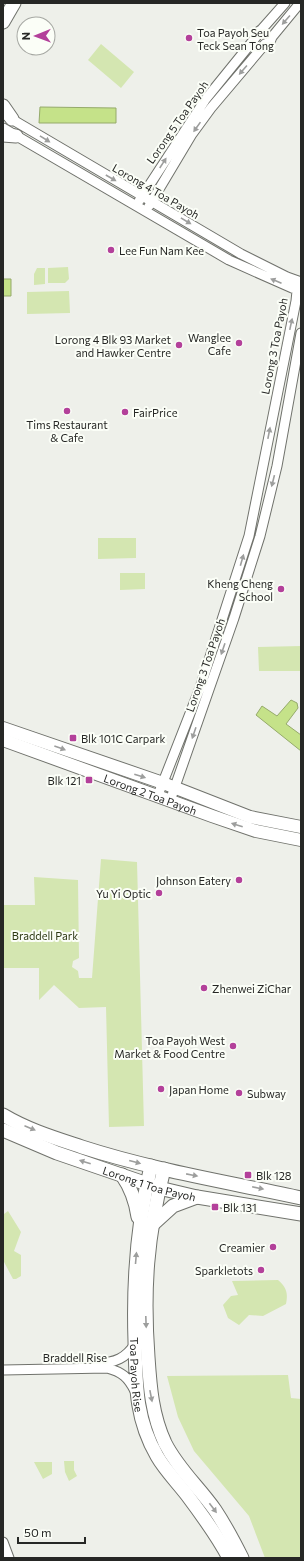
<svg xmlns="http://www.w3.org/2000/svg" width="304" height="1561" font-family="Commissioner,sans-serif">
<rect width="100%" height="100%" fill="#eef0ea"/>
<path fill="#d4e6b1" d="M101,44L134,72L121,88L88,60Z
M68,267L69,279L65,283H48V268Z
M37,268H45V284L34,285V274Z
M69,291L70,313L27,314V292Z
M98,538H136V558L98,559Z
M120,573H145V589L120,590Z
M301,646V671H259L258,647Z
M101,859L137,862L144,1126L109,1127L106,1007L79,1008L54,985L39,1000V968H3V905H35L34,877L78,880L79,958L73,961L72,967L78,971L79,978H92Z
M8,1211L21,1232L14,1251L21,1255V1276L16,1279H13L3,1260L4,1214Z
M278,1280C287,1288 288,1293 286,1304L263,1316L249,1315L239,1325L228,1318L223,1305L231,1296L238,1295L232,1281Z
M288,1375L291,1398L301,1399V1558H265L249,1516L194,1451L178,1417L167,1376Z
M64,1461H74V1470L77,1476L69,1481L65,1472Z
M34,1462H52V1474L43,1479Z"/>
<path fill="#c5e289" stroke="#95aa6b" d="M40,107L116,108V123H39Z
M3,279H11V296H3Z
M291,700L297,703L298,708L286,724L301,735V751L256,715L262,706L277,716Z"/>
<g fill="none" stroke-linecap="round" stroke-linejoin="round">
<defs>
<path id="minor" d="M8,117L241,254L287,277L301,282
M3,128L229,260L292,288L301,290
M139,201L205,100L256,37L258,32L262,29L285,3
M149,206L192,134L211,108L265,44L270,42L272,37L300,3
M158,795L200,688L249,536L296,301L298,281
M170,801L234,618L260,536L277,466L301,333
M98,1363C115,1363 126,1358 135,1344
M3,1370L107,1368C122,1372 128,1377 135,1391
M3,1542L9,1558"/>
<g id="tertiary">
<path d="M3,728L163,783L250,817L301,827"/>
<path id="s1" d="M3,740L212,816L256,831L301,840"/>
</g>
<g id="secondary">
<path d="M3,22L14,3"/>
<path d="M3,106L12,119"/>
<path d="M3,135L16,136"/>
<path d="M3,1115C28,1130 55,1138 82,1147C153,1170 228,1182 301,1198"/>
<path id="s2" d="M3,1130L57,1153L159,1188L197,1197L301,1214"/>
<path id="s3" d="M151,1166C137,1224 133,1282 135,1341C136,1384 135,1418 157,1456C165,1470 177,1482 187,1495C202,1515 217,1535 229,1558"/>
<path d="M164,1169C147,1236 143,1289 148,1357C150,1387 152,1415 165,1443C178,1469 199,1487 215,1510C225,1525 234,1542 242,1558"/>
<path d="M122,1175C131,1188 136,1202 138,1217"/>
<path d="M151,1226L173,1206L197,1197"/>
</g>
</defs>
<use href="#minor" stroke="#70726c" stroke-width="11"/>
<use href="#tertiary" stroke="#70726c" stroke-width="14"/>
<use href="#secondary" stroke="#70726c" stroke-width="15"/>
<use href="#minor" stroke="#fff" stroke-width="9"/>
<use href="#tertiary" stroke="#fff" stroke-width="12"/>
<use href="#secondary" stroke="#fff" stroke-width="13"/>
</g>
<defs><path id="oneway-solid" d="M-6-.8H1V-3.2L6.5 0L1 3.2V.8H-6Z"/></defs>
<g fill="#9d9e9d">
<use href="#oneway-solid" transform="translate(286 20) rotate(131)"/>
<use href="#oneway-solid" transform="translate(243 70) rotate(131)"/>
<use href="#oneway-solid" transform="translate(197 127) rotate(125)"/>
<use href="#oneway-solid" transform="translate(45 139) rotate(32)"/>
<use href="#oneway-solid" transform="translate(163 163) rotate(-57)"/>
<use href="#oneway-solid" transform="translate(111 178) rotate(30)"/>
<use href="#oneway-solid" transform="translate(186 221) rotate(31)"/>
<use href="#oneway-solid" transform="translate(276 281) rotate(-157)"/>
<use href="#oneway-solid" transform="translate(291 324) rotate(-78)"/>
<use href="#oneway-solid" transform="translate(269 433) rotate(-79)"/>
<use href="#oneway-solid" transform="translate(273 481) rotate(104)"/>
<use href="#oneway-solid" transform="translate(242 560) rotate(-74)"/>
<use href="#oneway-solid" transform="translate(223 649) rotate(109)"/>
<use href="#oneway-solid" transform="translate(194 733) rotate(109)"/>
<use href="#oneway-solid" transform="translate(60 748) rotate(20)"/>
<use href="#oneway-solid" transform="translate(140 776) rotate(18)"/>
<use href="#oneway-solid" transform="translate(237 825) rotate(-162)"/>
<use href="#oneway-solid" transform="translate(30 1128) rotate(23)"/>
<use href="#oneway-solid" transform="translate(85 1162) rotate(-162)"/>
<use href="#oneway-solid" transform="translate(135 1162) rotate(15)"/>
<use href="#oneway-solid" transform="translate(192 1175) rotate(11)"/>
<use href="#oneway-solid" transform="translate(258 1188) rotate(12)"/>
<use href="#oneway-solid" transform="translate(136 1258) rotate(-85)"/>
<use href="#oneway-solid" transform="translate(146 1322) rotate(88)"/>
<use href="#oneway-solid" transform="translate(151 1396) rotate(79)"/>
<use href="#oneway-solid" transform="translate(213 1508) rotate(53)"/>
</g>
<g fill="#b3409a" stroke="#fbfef7" stroke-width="1.5">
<circle cx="189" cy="38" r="4"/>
<circle cx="111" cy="250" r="4"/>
<circle cx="239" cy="343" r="4"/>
<circle cx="179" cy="345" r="4"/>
<circle cx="67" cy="411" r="4"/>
<circle cx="125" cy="412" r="4"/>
<circle cx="281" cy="589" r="4"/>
<rect x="69" y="734" width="8" height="8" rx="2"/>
<rect x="85" y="776" width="8" height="8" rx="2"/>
<circle cx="239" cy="880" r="4"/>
<circle cx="159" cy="893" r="4"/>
<circle cx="204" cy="988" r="4"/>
<circle cx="233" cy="1046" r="4"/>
<circle cx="161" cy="1089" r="4"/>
<circle cx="239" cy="1093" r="4"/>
<rect x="244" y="1171" width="8" height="8" rx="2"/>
<rect x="211" y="1203" width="8" height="8" rx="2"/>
<circle cx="273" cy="1247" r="4"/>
<circle cx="261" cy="1270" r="4"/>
</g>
<g text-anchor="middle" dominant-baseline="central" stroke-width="4" stroke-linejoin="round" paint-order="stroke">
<g font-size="11" fill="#262725" stroke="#fbfef7" text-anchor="start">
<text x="197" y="32">Toa Payoh Seu<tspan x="197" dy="13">Teck Sean Tong</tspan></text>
<text x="119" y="250">Lee Fun Nam Kee</text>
<text x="231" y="337" text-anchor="end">Wanglee<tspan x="231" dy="13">Cafe</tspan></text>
<text x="171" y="339" text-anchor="end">Lorong 4 Blk 93 Market<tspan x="171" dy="13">and Hawker Centre</tspan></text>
<text x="133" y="412">FairPrice</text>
<text x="67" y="424" text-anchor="middle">Tims Restaurant<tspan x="67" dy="13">&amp; Cafe</tspan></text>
<text x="273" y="583" text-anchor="end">Kheng Cheng<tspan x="273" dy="13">School</tspan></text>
<text x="81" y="738">Blk 101C Carpark</text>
<text x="81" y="780" text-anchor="end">Blk 121</text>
<text x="231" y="880" text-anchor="end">Johnson Eatery</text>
<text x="151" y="893" text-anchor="end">Yu Yi Optic</text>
<text x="212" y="988">Zhenwei ZiChar</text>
<text x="225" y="1040" text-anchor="end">Toa Payoh West<tspan x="225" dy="13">Market &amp; Food Centre</tspan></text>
<text x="169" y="1089">Japan Home</text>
<text x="247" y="1093">Subway</text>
<text x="256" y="1175">Blk 128</text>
<text x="223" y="1207">Blk 131</text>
<text x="265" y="1247" text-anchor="end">Creamier</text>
<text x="253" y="1270" text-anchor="end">Sparkletots</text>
</g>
<g font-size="11" fill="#262725" stroke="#fbfef7">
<text transform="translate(177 122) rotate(-55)">Lorong 5 Toa Payoh</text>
<text transform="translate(156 191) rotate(30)">Lorong 4 Toa Payoh</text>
<text transform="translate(274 346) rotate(-79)">Lorong 3 Toa Payoh</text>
<text transform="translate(205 665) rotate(-71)">Lorong 3 Toa Payoh</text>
<text stroke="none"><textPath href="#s1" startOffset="157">Lorong 2 Toa Payoh</textPath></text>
<text stroke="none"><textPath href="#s2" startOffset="156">Lorong 1 Toa Payoh</textPath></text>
<text x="75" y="1357">Braddell Rise</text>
<text stroke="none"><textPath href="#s3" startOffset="210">Toa Payoh Rise</textPath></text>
</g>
<g font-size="11" fill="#2e3914" stroke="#fbfef7">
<text x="45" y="935">Braddell Park</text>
</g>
</g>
<rect width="304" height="1561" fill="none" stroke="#262725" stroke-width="8"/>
<g transform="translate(36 36) rotate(269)"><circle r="19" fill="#fbfef7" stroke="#a6a8a3"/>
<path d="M0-3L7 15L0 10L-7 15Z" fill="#b3409a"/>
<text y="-6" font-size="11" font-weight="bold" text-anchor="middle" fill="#262725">N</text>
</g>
<path d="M18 1537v6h67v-6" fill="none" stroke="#262725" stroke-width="2"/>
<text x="24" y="1537" font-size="12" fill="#262725" stroke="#fbfef7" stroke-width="3" paint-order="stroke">50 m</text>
</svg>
